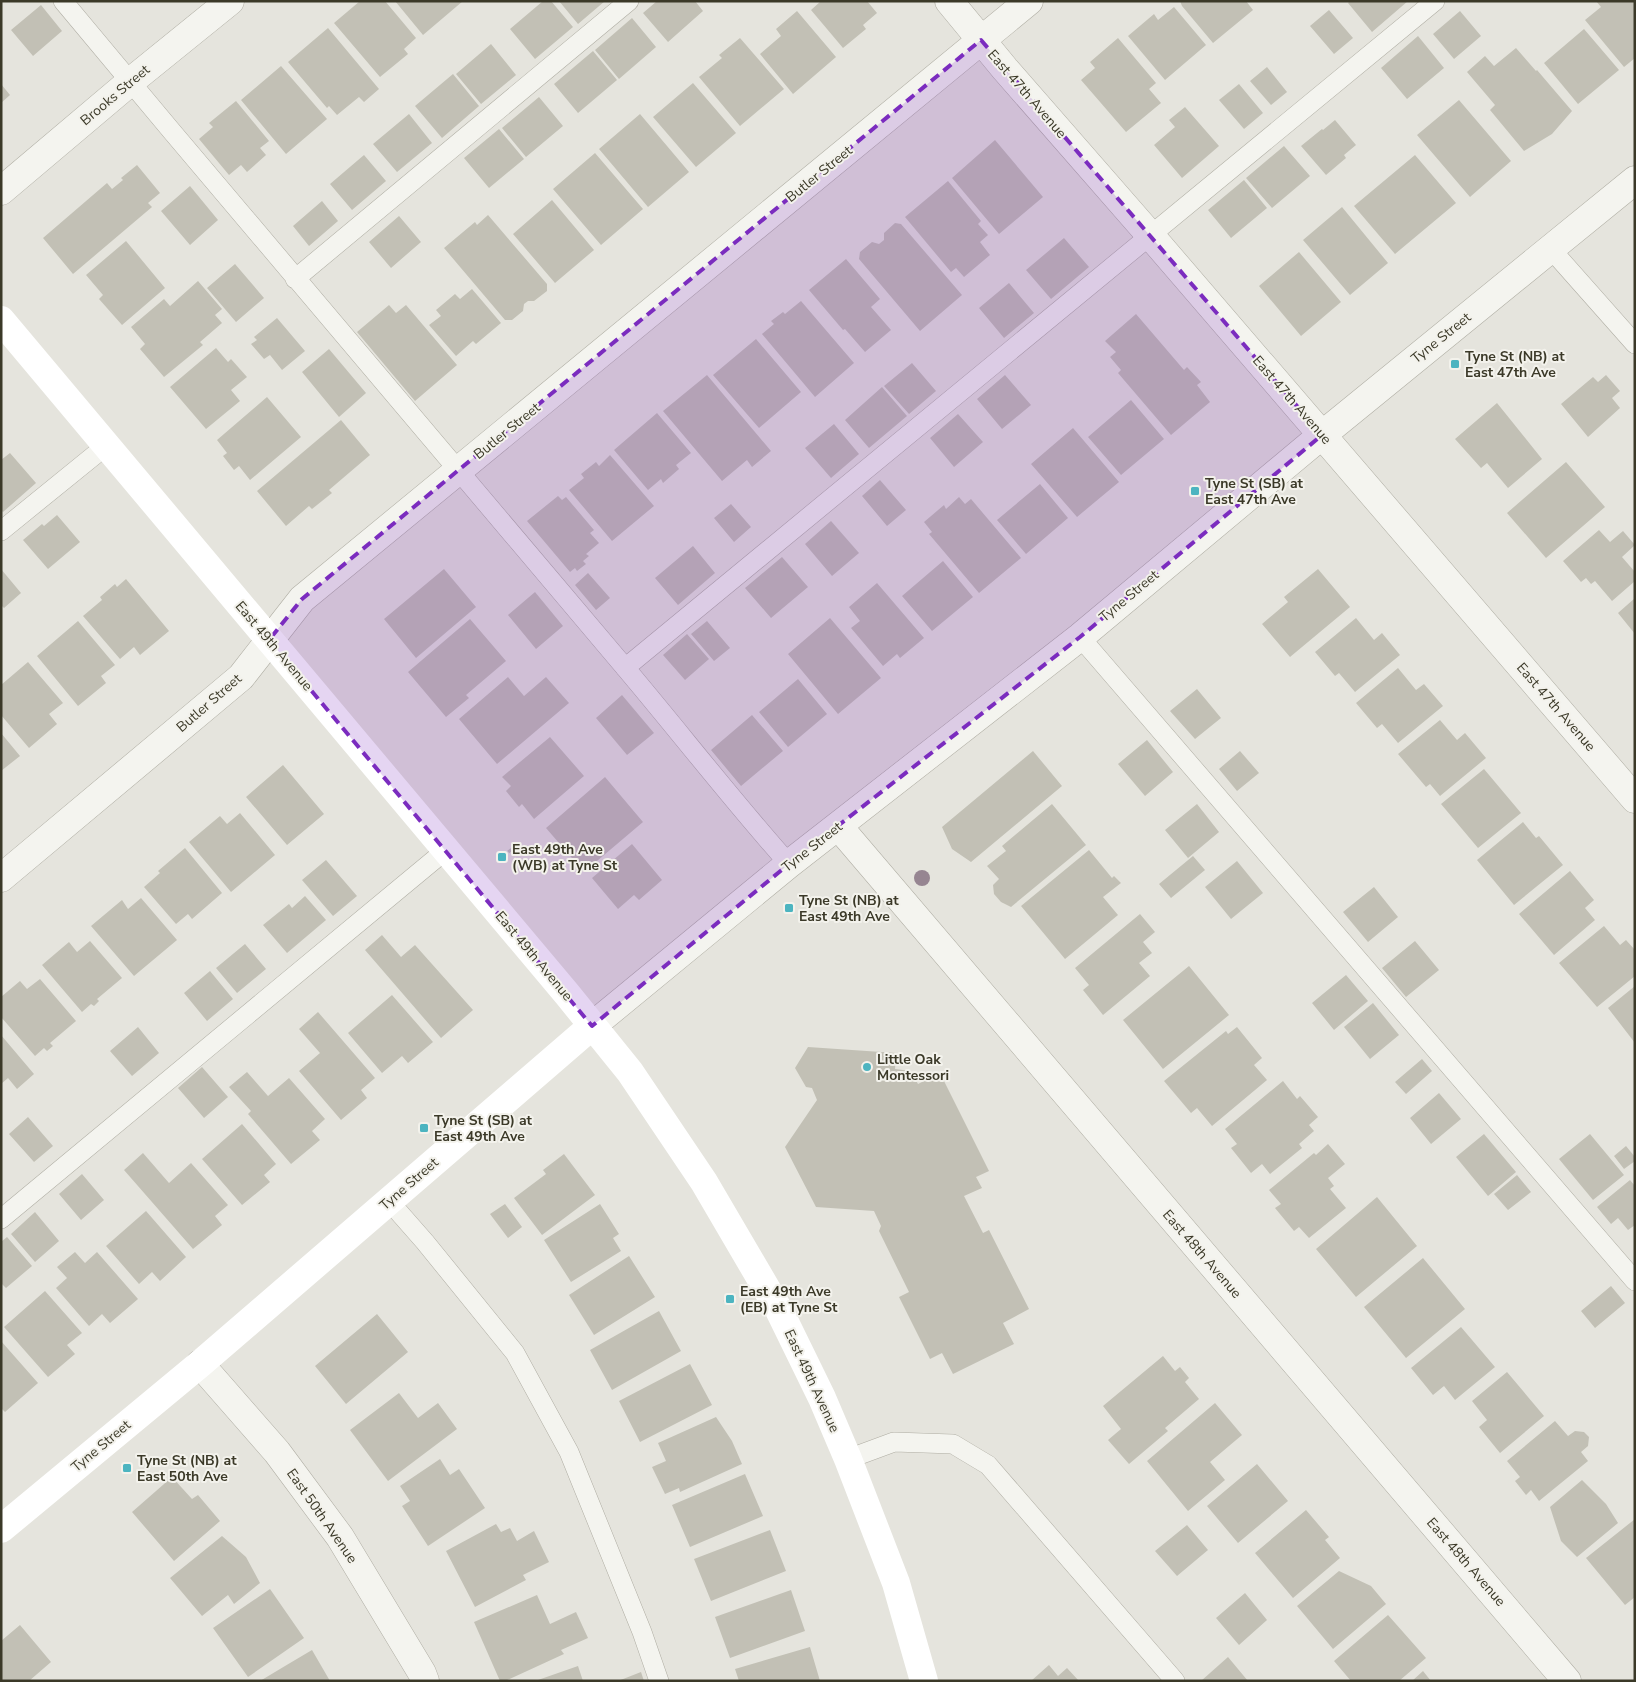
<svg xmlns="http://www.w3.org/2000/svg" width="1636" height="1682" font-family="'Nunito Sans',sans-serif">
<rect width="100%" height="100%" fill="#e5e4dd"/>
<path fill="#c2c0b5" d="M360,1H385L416,38L404,49L408,54L380,77L334,23Z
M395,1H463L423,35Z
M543,1H551L573,27L535,59L510,29Z
M559,1H605L578,24Z
M657,1H695L703,11L668,42L643,13Z
M821,1H867L877,13L863,25L866,29L843,48L811,10Z
M1180,1H1246L1253,10L1213,43L1182,6Z
M1350,1H1408L1372,32L1348,3Z
M1596,1H1635V58L1624,67L1585,20L1601,7Z
M41,5L62,31L33,56L11,30Z
M1174,7L1206,45L1165,80L1128,36L1154,14L1158,20Z
M1329,10L1353,38L1334,54L1310,26Z
M797,11L836,57L793,94L760,54L781,36L776,29Z
M1460,11L1481,36L1454,59L1433,34Z
M632,18L656,47L619,79L595,50Z
M328,28L379,89L364,102L359,97L337,115L329,106L327,108L288,62Z
M1584,29L1619,70L1578,104L1544,63Z
M1418,36L1444,68L1407,99L1381,68Z
M740,38L784,89L740,126L699,77L722,58L719,55Z
M1118,38L1156,83L1149,89L1161,103L1126,132L1081,80L1095,68L1090,62Z
M491,44L516,75L481,104L456,74Z
M1516,48L1536,71L1537,70L1572,111L1552,134L1524,151L1490,110L1495,105L1467,72L1485,56L1494,66Z
M593,51L617,80L578,113L554,84Z
M281,66L327,119L286,154L241,100Z
M1267,67L1287,92L1271,105L1250,81Z
M453,74L479,106L442,138L415,106Z
M693,83L736,133L696,167L653,117Z
M1,84L10,95L1,103Z
M1239,84L1263,113L1244,129L1219,100Z
M539,97L563,126L526,157L502,128Z
M1459,100L1511,161L1470,197L1417,135Z
M236,101L269,141L260,148L266,155L247,172L241,165L229,175L199,139L213,127L209,123Z
M1185,107L1219,146L1182,178L1154,145L1175,127L1169,120Z
M409,114L432,143L397,172L373,144Z
M640,114L689,172L648,207L599,149Z
M1335,120L1356,145L1344,155L1346,158L1326,175L1301,146L1322,129L1323,130Z
M499,129L524,159L489,188L464,158Z
M995,140L1043,197L999,234L952,178Z
M1284,146L1310,176L1272,208L1246,178Z
M595,153L643,209L601,245L553,189Z
M364,155L386,181L352,210L330,184Z
M1415,155L1456,203L1395,254L1354,206Z
M137,165L160,193L148,203L152,207L73,274L43,238L107,183L112,189L123,180L121,178Z
M1244,180L1267,208L1231,238L1208,210Z
M948,181L981,221L978,224L988,235L980,242L990,255L964,277L956,268L951,272L905,217Z
M190,186L218,220L190,245L161,211Z
M552,200L594,250L555,283L513,234Z
M322,201L338,221L309,246L293,226Z
M1342,207L1388,263L1350,295L1303,240Z
M488,215L547,284V291L534,301H528L524,304L523,311L512,320H505L444,248L475,222L477,225Z
M399,216L421,242L391,268L369,242Z
M895,223L901,224L962,295L920,331L859,259L860,252L872,242L879,244L884,240V233Z
M1064,238L1089,267L1051,299L1026,270Z
M126,241L165,288L122,325L99,299L103,295L86,275Z
M1299,252L1341,302L1301,336L1259,286Z
M846,259L880,299L871,307L891,330L865,352L845,329L843,330L809,290Z
M235,264L264,298L236,322L207,288Z
M198,281L222,309L215,315L222,323L200,342L203,345L164,377L140,349L145,344L131,327L164,299L170,306Z
M1009,283L1034,313L1004,338L979,308Z
M472,289L501,323L476,344L473,341L456,356L429,325L441,316L436,310L455,294L460,299Z
M801,301L854,363L815,397L762,334L774,324L771,321L783,312L785,314Z
M389,305L396,313L406,305L457,365L415,401L357,332Z
M1136,314L1184,370L1187,367L1201,382L1197,385L1210,402L1171,435L1118,373L1121,370L1110,357L1116,352L1105,341Z
M277,318L305,351L282,370L270,355L264,359L251,344L257,340L254,337Z
M756,339L801,392L759,428L713,375Z
M216,348L228,362L231,359L247,377L231,390L240,401L206,429L170,387Z
M329,349L366,393L339,417L302,372Z
M912,363L936,391L909,414L884,386Z
M707,375L771,451L752,467L747,460L722,481L663,411Z
M1005,375L1031,405L1002,429L977,399Z
M1606,375L1620,391L1612,398L1620,408L1588,437L1561,404L1593,377L1598,382Z
M882,387L907,416L869,448L845,420Z
M267,397L301,437L250,480L239,466L234,470L223,456L227,453L217,440Z
M1131,400L1164,439L1121,475L1088,437Z
M1497,403L1542,459L1508,488L1487,463L1481,468L1455,439Z
M657,413L691,453L676,465L679,469L663,483L661,479L648,490L614,450Z
M958,414L983,442L954,467L930,438Z
M341,420L370,455L329,490L332,493L312,509L309,506L286,526L257,491Z
M834,424L859,454L831,478L805,448Z
M1073,428L1119,482L1077,517L1031,464Z
M10,453L36,483L3,512L1,510V460Z
M610,455L654,506L612,541L569,490L584,478L581,474L596,462L599,466Z
M1566,462L1605,507L1546,558L1507,513Z
M880,480L906,510L887,526L862,496Z
M1040,484L1068,518L1026,554L997,520Z
M558,496L562,500L566,497L594,530L590,533L599,543L586,554L589,556L583,561L586,564L577,571L575,568L570,572L527,521Z
M959,497L965,504L971,499L1021,558L979,593L929,534L932,532L924,522L944,505L946,509Z
M731,504L751,527L734,542L714,518Z
M57,515L80,542L48,569L23,540L42,524L44,526Z
M831,521L859,553L832,576L805,544Z
M1599,530L1610,542L1623,531L1635,545L1622,557L1635,572V581L1612,601L1595,581L1591,584L1586,578L1581,582L1563,561Z
M693,546L715,573L678,605L655,578Z
M782,557L808,587L771,618L745,588Z
M943,561L973,597L932,631L902,596Z
M1,569L21,593L4,608L1,605Z
M444,569L476,607L416,658L384,619Z
M1318,569L1350,607L1290,657L1262,624L1288,602L1284,597Z
M588,573L610,598L596,610L575,585Z
M126,579L169,631L140,655L134,647L120,659L83,616L102,600L100,597L115,584L117,587Z
M877,583L924,638L900,658L897,654L883,666L851,628L860,621L849,607Z
M535,592L563,626L536,649L508,615Z
M1635,598V634L1618,613Z
M830,618L881,678L838,714L788,654Z
M1356,618L1374,640L1382,633L1400,655L1355,692L1339,673L1335,676L1315,652Z
M470,619L506,661L466,695L469,698L446,717L408,672Z
M78,621L115,665L101,676L106,683L78,706L37,656Z
M707,621L730,648L714,661L691,634Z
M687,634L709,659L685,680L663,655Z
M28,662L63,703L49,714L57,724L29,748L1,715V685Z
M1398,668L1416,690L1424,684L1443,706L1398,743L1382,724L1377,728L1356,703Z
M508,677L524,696L546,677L569,703L497,764L459,719Z
M798,679L827,714L788,747L759,712Z
M1197,689L1221,718L1195,739L1170,711Z
M622,695L654,733L627,755L596,718Z
M752,715L783,751L741,786L711,750Z
M1440,720L1457,740L1465,733L1486,758L1440,796L1430,784L1426,787L1398,754Z
M1,733L20,756L1,771Z
M550,737L584,776L534,819L522,804L519,807L506,791L511,786L502,777Z
M1147,740L1173,772L1145,796L1118,764Z
M1033,751L1062,786L971,862L952,849L942,827Z
M1240,751L1259,773L1237,791L1219,769Z
M283,765L324,814L287,845L246,797Z
M1484,769L1521,813L1478,848L1441,804Z
M605,777L643,822L584,872L546,828Z
M1052,804L1086,845L1011,907L1001,902L994,894L993,885L999,879L987,866L1006,851L1002,846Z
M1197,804L1219,832L1188,858L1165,830Z
M240,813L275,855L231,892L189,842L220,816L227,824Z
M1523,822L1536,838L1539,836L1563,865L1514,905L1477,860Z
M632,844L662,880L639,900L634,895L618,909L592,878Z
M185,848L222,893L192,919L188,914L176,924L144,887L160,873L158,871Z
M1089,850L1112,878L1114,876L1121,883L1103,897L1118,915L1065,959L1021,906Z
M1193,856L1205,870L1171,898L1159,884Z
M326,860L357,896L333,916L302,880Z
M1237,861L1263,893L1231,919L1205,887Z
M1570,871L1594,900L1585,908L1595,920L1554,955L1519,914Z
M1374,887L1398,917L1368,942L1343,912Z
M305,896L326,920L287,953L263,925L289,904L292,908Z
M141,898L177,940L134,976L91,926L122,900L128,909Z
M1140,914L1155,932L1143,942L1152,953L1139,963L1150,976L1103,1015L1083,990L1089,985L1075,968Z
M1604,926L1620,945L1626,940L1635,950V976L1597,1007L1559,963Z
M382,935L401,957L415,945L473,1010L441,1038L365,950Z
M90,941L122,978L97,999L99,1001L94,1006L91,1004L82,1012L42,965L69,942L77,952Z
M1415,941L1439,970L1406,997L1382,968Z
M245,944L266,969L237,993L216,968Z
M1189,966L1229,1015L1163,1069L1123,1020Z
M210,971L233,999L207,1021L184,993Z
M1346,975L1368,1001L1334,1030L1312,1003Z
M40,979L76,1021L50,1043L53,1046L47,1051L44,1048L35,1056L1,1017V997L20,981L27,989Z
M1635,986V1043L1608,1008Z
M392,995L433,1042L408,1063L402,1056L382,1073L348,1033Z
M1373,1003L1399,1035L1370,1059L1344,1027Z
M318,1012L375,1078L361,1090L367,1098L341,1120L299,1071L320,1053L299,1029Z
M138,1027L159,1053L132,1076L110,1051Z
M1237,1027L1262,1058L1254,1065L1267,1080L1212,1126L1197,1108L1191,1113L1164,1081L1226,1031L1228,1034Z
M1,1035L34,1074L17,1089L8,1078L1,1084Z
M808,1047L896,1053L895,1069L911,1071L918,1084L940,1073L989,1171L976,1177L982,1188L964,1196L983,1233L989,1230L1029,1309L1003,1323L1014,1344L953,1374L942,1353L930,1359L899,1297L909,1292L879,1231L881,1226L874,1211L816,1207L785,1147L817,1100L812,1088L806,1087L795,1068Z
M1422,1059L1432,1071L1406,1094L1395,1082Z
M202,1067L228,1097L204,1118L178,1088Z
M247,1072L268,1096L289,1078L325,1119L312,1131L320,1140L291,1164L248,1114L251,1111L229,1087Z
M1283,1081L1297,1099L1300,1096L1318,1117L1309,1125L1314,1131L1299,1144L1302,1148L1270,1174L1262,1164L1251,1173L1231,1148L1237,1144L1225,1129Z
M1439,1093L1461,1119L1431,1144L1410,1118Z
M28,1117L53,1146L34,1162L9,1134Z
M242,1124L276,1164L264,1175L270,1182L242,1205L202,1159Z
M1484,1134L1516,1172L1488,1196L1456,1157Z
M1590,1134L1624,1175L1593,1200L1559,1159Z
M1328,1144L1345,1164L1328,1178L1334,1186L1330,1189L1346,1208L1309,1238L1299,1227L1294,1231L1275,1208L1281,1204L1269,1190L1314,1153L1316,1155Z
M1626,1146L1635,1157V1161L1624,1169L1614,1156Z
M143,1153L169,1183L191,1163L228,1205L215,1216L222,1225L193,1249L124,1170Z
M564,1154L595,1195L542,1235L514,1198L546,1174L543,1170Z
M82,1174L104,1200L81,1220L59,1194Z
M1517,1175L1531,1192L1508,1210L1494,1194Z
M1630,1180L1635,1186V1225L1628,1230L1618,1218L1611,1224L1597,1207Z
M1377,1197L1417,1246L1356,1297L1316,1249Z
M505,1204L522,1227L508,1238L490,1214Z
M600,1204L619,1234L613,1238L621,1251L571,1282L544,1240Z
M146,1211L186,1257L160,1281L152,1272L139,1284L106,1246Z
M35,1212L59,1241L35,1262L11,1234Z
M7,1237L32,1266L6,1288L1,1283V1242Z
M75,1252L85,1263L97,1252L138,1299L110,1323L102,1314L89,1326L56,1288L67,1278L57,1267Z
M629,1256L655,1297L594,1335L569,1295Z
M1423,1258L1465,1309L1406,1358L1364,1307Z
M1611,1286L1625,1303L1595,1328L1581,1311Z
M45,1291L82,1333L67,1345L75,1354L48,1377L4,1327Z
M659,1311L681,1351L612,1390L590,1350Z
M377,1314L408,1352L346,1404L315,1366Z
M1461,1327L1495,1367L1455,1400L1444,1386L1433,1395L1411,1368Z
M1,1341L38,1383L5,1412L1,1408Z
M1163,1356L1175,1371L1180,1367L1189,1378L1185,1382L1199,1399L1165,1428L1168,1431L1129,1464L1108,1440L1121,1429L1103,1406Z
M690,1364L712,1405L640,1442L619,1401Z
M1507,1372L1544,1416L1500,1453L1479,1427L1487,1420L1472,1401Z
M399,1393L418,1418L438,1403L457,1429L388,1481L350,1430Z
M1215,1403L1242,1435L1210,1462L1225,1480L1188,1511L1147,1461Z
M716,1417L732,1441L742,1464L680,1492L679,1488L665,1494L652,1467L666,1461L658,1443Z
M1555,1421L1568,1436L1575,1431L1584,1432L1589,1437L1588,1446L1581,1452L1588,1461L1539,1501L1531,1490L1526,1495L1515,1481L1520,1477L1507,1461Z
M440,1459L450,1475L459,1469L485,1508L428,1546L402,1506L410,1501L400,1486Z
M1257,1464L1288,1501L1238,1543L1207,1506Z
M745,1474L763,1516L690,1547L672,1505Z
M172,1477L192,1499L198,1495L220,1521L174,1561L132,1512Z
M1582,1480L1606,1504L1618,1523L1577,1557L1561,1541L1550,1507Z
M1306,1510L1329,1537L1325,1540L1340,1558L1293,1598L1255,1553Z
M1635,1519V1597L1625,1605L1586,1558Z
M496,1524L501,1532L510,1528L517,1541L534,1531L549,1562L523,1575L526,1580L475,1607L446,1551Z
M1187,1525L1208,1550L1177,1576L1155,1551Z
M770,1530L786,1571L711,1601L694,1559Z
M222,1536L246,1557L260,1583L234,1604L228,1595L202,1616L170,1578Z
M1339,1571L1371,1586L1386,1604L1333,1649L1297,1606Z
M270,1589L304,1638L248,1677L213,1628Z
M791,1590L805,1631L730,1658L715,1617Z
M1245,1593L1267,1620L1239,1645L1216,1618Z
M537,1595L550,1624L576,1612L588,1638L561,1650L564,1654L505,1681H500L474,1622Z
M1388,1615L1426,1658L1399,1681H1351L1334,1661Z
M20,1625L51,1662L29,1681H1V1641Z
M810,1647L820,1681H739L735,1669Z
M312,1650L330,1681H260L285,1666Z
M1228,1657L1248,1681H1201Z
M1049,1665L1058,1676L1067,1668L1079,1681H1031Z
M578,1666L583,1681H538V1680Z
M1423,1671L1431,1681H1412Z
M641,1672L644,1681H618Z"/>
<g fill="none" stroke-linecap="round" stroke-linejoin="round">
<defs>
<path id="lane" d="M63,1C248,223 434,444 622,664C678,730 731,799 789,864
M1550,248L1635,344
M295,279L629,1
M1,531L107,445
M1080,637L1635,1281
M625,668L1435,1
M389,1201L425,1242L515,1353L569,1452L642,1632L659,1681
M1,1219L446,850
M848,1459L894,1442L953,1444L988,1465L1175,1681"/>
<path id="street" d="M949,1L1005,69L1150,235L1635,799
M1,191L130,82L230,1
M839,827L1567,1681
M1,878L241,677L302,599L1029,1
M592,1026L789,864L1080,637L1322,435L1635,180
M200,1364L277,1452L340,1537L422,1673L425,1681"/>
</defs>
<use href="#lane" stroke="#afada3" stroke-width="20"/>
<use href="#street" stroke="#afada3" stroke-width="29"/>
<path stroke="#c0c0b7" stroke-width="3" stroke-dasharray="4 4" stroke-linecap="butt" d="M502,857L512,849
M724,1302L730,1299"/>
<use href="#lane" stroke="#f4f4ef" stroke-width="19"/>
<use href="#street" stroke="#f4f4ef" stroke-width="28"/>
<path stroke="#fff" stroke-width="28" d="M1,320L567,994L630,1072L704,1182L779,1310L822,1398L848,1459L896,1583L924,1681
M1,1529L200,1364L592,1026"/>
</g>
<circle fill="#968591" cx="922" cy="878" r="8"/>
<path fill="#7b2cbf" fill-opacity="0.2" stroke="#7b2cbf" stroke-width="4" stroke-dasharray="10 6" stroke-linejoin="round" d="M981,40L1322,435L1080,637L789,864L592,1026L269,640L302,599Z"/>
<g fill="#4cb4c0" stroke="#f3f2ec" stroke-width="2">
<rect x="1450" y="359" width="10" height="10" rx="2.5"/>
<rect x="1190" y="486" width="10" height="10" rx="2.5"/>
<rect x="497" y="852" width="10" height="10" rx="2.5"/>
<rect x="784" y="903" width="10" height="10" rx="2.5"/>
<circle cx="867" cy="1067" r="5"/>
<rect x="419" y="1123" width="10" height="10" rx="2.5"/>
<rect x="725" y="1294" width="10" height="10" rx="2.5"/>
<rect x="122" y="1463" width="10" height="10" rx="2.5"/>
</g>
<g text-anchor="middle" dominant-baseline="central" stroke-width="4" stroke-linejoin="round" paint-order="stroke">
<g font-size="14" fill="#3b3928" stroke="#f3f2ec">
<text transform="translate(1027 94) rotate(49)">East 47th Avenue</text>
<text transform="translate(115 95) rotate(-40)">Brooks Street</text>
<text transform="translate(819 174) rotate(-39)">Butler Street</text>
<text transform="translate(1441 338) rotate(-39)">Tyne Street</text>
<text transform="translate(1292 400) rotate(49)">East 47th Avenue</text>
<text transform="translate(507 431) rotate(-39)">Butler Street</text>
<text transform="translate(1129 596) rotate(-40)">Tyne Street</text>
<text transform="translate(274 646) rotate(50)">East 49th Avenue</text>
<text transform="translate(209 703) rotate(-41)">Butler Street</text>
<text transform="translate(1556 707) rotate(49)">East 47th Avenue</text>
<text transform="translate(812 847) rotate(-38)">Tyne Street</text>
<text transform="translate(534 956) rotate(50)">East 49th Avenue</text>
<text transform="translate(409 1184) rotate(-41)">Tyne Street</text>
<text transform="translate(1202 1254) rotate(49)">East 48th Avenue</text>
<text transform="translate(812 1381) rotate(65)">East 49th Avenue</text>
<text transform="translate(101 1446) rotate(-40)">Tyne Street</text>
<text transform="translate(322 1516) rotate(55)">East 50th Avenue</text>
<text transform="translate(1466 1562) rotate(49)">East 48th Avenue</text>
</g>
<g font-size="14" font-weight="bold" fill="#3b3928" stroke="#f3f2ec" text-anchor="start">
<text x="1465" y="356">Tyne St (NB) at<tspan x="1465" dy="16">East 47th Ave</tspan></text>
<text x="1205" y="483">Tyne St (SB) at<tspan x="1205" dy="16">East 47th Ave</tspan></text>
<text x="512" y="849">East 49th Ave<tspan x="512" dy="16">(WB) at Tyne St</tspan></text>
<text x="799" y="900">Tyne St (NB) at<tspan x="799" dy="16">East 49th Ave</tspan></text>
<text x="877" y="1059">Little Oak<tspan x="877" dy="16">Montessori</tspan></text>
<text x="434" y="1120">Tyne St (SB) at<tspan x="434" dy="16">East 49th Ave</tspan></text>
<text x="740" y="1291">East 49th Ave<tspan x="740" dy="16">(EB) at Tyne St</tspan></text>
<text x="137" y="1460">Tyne St (NB) at<tspan x="137" dy="16">East 50th Ave</tspan></text>
</g>
</g>
<rect width="1636" height="1682" fill="none" stroke="#3b3928" stroke-width="5"/>
</svg>
